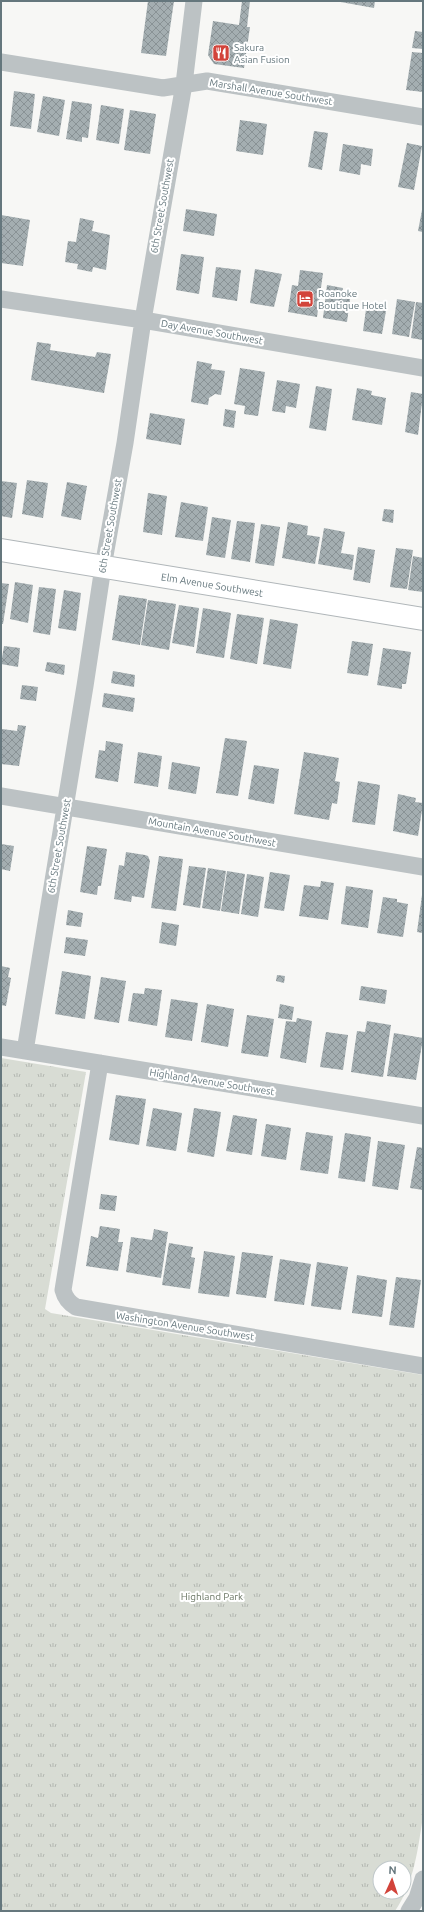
<svg xmlns="http://www.w3.org/2000/svg" width="424" height="1912" font-family="Ubuntu,sans-serif">
<defs>
<pattern id="park-tufts" width="24" height="20" patternUnits="userSpaceOnUse"><rect width="24" height="20" fill="#d8dcd4"/><path d="M3 7l-1-3M5 7V3M7 7l1-3M15 17l-1-3M17 17v-4M19 17l1-3" fill="none" stroke="#b3b7b1"/></pattern>
<pattern id="building-cross-hatch" width="8" height="8" patternUnits="userSpaceOnUse"><rect width="8" height="8" fill="#a4aeb1"/><path d="M0 0l8 8M0 8l8-8" fill="none" stroke="#899295"/></pattern>
</defs>
<rect width="100%" height="100%" fill="#f7f7f5"/>
<path fill="url(#park-tufts)" fill-rule="evenodd" d="M1,1058L86,1072L45,1309L51,1313L423,1375V1816C418,1849 414,1883 395,1911H1ZM380,1868H404V1892H380Z"/>
<path fill="url(#building-cross-hatch)" d="M148,1H174L166,56L141,53Z
M242,1H250L247,27H250L244,68L214,64L208,55L213,21L239,25Z
M335,1H375L374,8Z
M415,31L423,32V49L412,48Z
M412,52L423,53V92L406,90Z
M14,91L35,94L31,129L10,126Z
M43,96L65,100L59,136L37,132Z
M72,101L92,104L88,138L82,137V142L66,139Z
M101,105L124,109L119,144L96,140Z
M130,110L156,114L150,154L124,150Z
M240,120L267,124L263,155L236,151Z
M314,131L328,133L322,170L308,167Z
M407,143L422,146L414,190L398,187Z
M343,144L373,149L371,166L361,164L360,175L339,171Z
M186,209L217,214L214,236L183,231Z
M422,210H423V232L418,231Z
M1,215L30,220L23,266L1,263Z
M80,218L94,221L92,231L110,235L106,270L93,267L92,272L77,269L78,264L65,262L68,241L76,242Z
M181,254L204,257L199,294L176,290Z
M216,267L241,270L237,301L212,297Z
M255,269L282,274L274,307L250,303Z
M300,270L323,273L317,317L288,312L292,285L298,286Z
M327,285L343,288L341,298L350,299L347,322L323,318Z
M397,299L415,302L409,337L392,334Z
M367,302L380,304L379,309L386,311L382,334L363,331Z
M416,302L423,303V340L411,338Z
M37,342L51,344L50,350L95,357L97,352L111,354L104,393L31,380Z
M197,361L212,364L211,369L225,371L221,395L215,394L209,398L208,405L191,402Z
M240,368L265,372L258,416L244,414L245,406L234,404Z
M277,380L300,384L296,408L286,406L285,413L272,411Z
M316,386L332,389L326,431L309,428Z
M357,388L372,391L371,395L386,398L382,425L352,420Z
M411,392L423,394L418,435L405,432Z
M225,409L236,411L234,428L223,426Z
M150,413L185,419L181,445L146,439Z
M27,480L48,483L43,518L22,514Z
M1,481L17,483L12,518L1,516Z
M67,482L87,486L81,520L61,516Z
M148,493L167,496L162,535L143,532Z
M181,502L208,507L203,541L175,537Z
M384,509L394,510L393,523L382,521Z
M212,517L231,520L225,558L206,555Z
M237,521L255,523L250,562L231,559Z
M288,522L308,526L307,535L320,537L315,564L282,558Z
M261,524L280,527L274,566L255,563Z
M324,528L345,532L341,553L354,555L352,570L318,564Z
M358,547L375,550L370,583L353,580Z
M396,548L413,550L407,589L390,587Z
M413,556L423,558V592L408,590Z
M15,582L33,585L28,623L10,619Z
M1,583L9,584L3,624H1Z
M39,587L56,589L50,635L33,632Z
M64,590L81,593L76,631L58,628Z
M119,595L147,599L140,645L112,640Z
M148,600L176,604L169,650L141,645Z
M179,605L199,608L194,647L172,643Z
M203,608L231,613L224,658L196,653Z
M237,614L264,618L257,664L230,659Z
M270,619L298,624L291,669L263,664Z
M352,641L373,644L368,676L347,673Z
M4,646L20,648L18,667L1,664Z
M383,648L411,652L406,684H402V689L377,685Z
M47,662L65,665L64,675L45,671Z
M113,671L135,675L134,687L111,683Z
M22,685L38,687L36,701L20,699Z
M104,693L135,698L133,712L102,707Z
M18,725L26,726L19,766L1,764L2,729L17,731Z
M225,738L247,741L238,796L216,793Z
M106,741L123,744L118,782L95,778L99,750L105,751Z
M138,752L162,756L158,787L134,783Z
M304,752L339,758L335,781L340,782L337,804L332,803L329,820L294,814Z
M172,762L200,767L196,794L168,789Z
M254,765L279,769L274,804L248,799Z
M358,781L380,785L375,825L352,822Z
M398,794L416,798L415,802L423,803L418,836L393,831Z
M1,844L14,846L10,871L1,869Z
M87,846L107,849L101,886H98L97,895L80,892Z
M126,852L145,855L148,856L150,861L144,898L132,896L131,902L114,899L119,865L124,866Z
M159,856L183,859L176,911L151,908Z
M189,866L206,868L200,908L183,905Z
M208,868L226,871L220,911L202,908Z
M227,871L245,874L239,914L221,911Z
M270,872L290,875L284,911L264,908Z
M247,874L264,877L258,917L241,914Z
M321,881L334,883L328,920L299,916L304,885L320,887Z
M346,886L373,890L368,928L341,924Z
M422,895H423V933L417,932Z
M383,897L397,899V902L408,904L403,937L377,933Z
M68,910L83,913L81,927L66,925Z
M162,922L179,925L176,946L159,943Z
M66,937L88,940L85,956L64,953Z
M1,966L10,968L8,977L11,978L6,1006L1,1005Z
M62,971L91,976L85,1019L55,1014Z
M277,975L285,976L284,983L276,981Z
M101,977L126,981L119,1023L94,1019Z
M361,986L387,990L385,1004L359,1000Z
M145,988L162,990L157,1026L128,1021L133,993L144,994Z
M171,999L198,1003L192,1041L165,1037Z
M207,1004L234,1009L228,1047L201,1042Z
M280,1004L294,1007L292,1020L278,1018Z
M247,1015L274,1019L268,1057L241,1053Z
M297,1018L312,1021L306,1063L280,1058L286,1021L296,1022Z
M367,1021L391,1025L383,1077L351,1072L357,1031L365,1032Z
M326,1032L348,1035L343,1070L320,1067Z
M394,1033L423,1038L416,1080L387,1076Z
M116,1095L146,1099L139,1145L109,1140Z
M153,1108L182,1113L176,1151L146,1146Z
M194,1108L221,1112L214,1157L187,1152Z
M233,1115L257,1119L252,1155L226,1151Z
M266,1124L291,1128L286,1160L261,1156Z
M306,1132L333,1136L328,1174L300,1170Z
M345,1133L371,1137L365,1182L338,1178Z
M378,1141L405,1145L398,1190L372,1186Z
M417,1147L423,1148V1190L410,1188Z
M101,1194L117,1196L115,1211L99,1209Z
M100,1226L120,1229L118,1242H123L118,1271L86,1266L91,1236L98,1238Z
M154,1229L168,1232L161,1278L126,1272L131,1237L152,1240Z
M169,1243L193,1247L191,1257L195,1258L190,1289L162,1285Z
M204,1251L235,1256L229,1297L198,1293Z
M242,1252L273,1256L266,1298L236,1294Z
M280,1259L311,1264L304,1305L274,1301Z
M317,1262L348,1267L341,1310L311,1306Z
M357,1275L387,1280L382,1317L352,1313Z
M396,1277L421,1280L414,1328L389,1325Z"/>
<g fill="none" stroke-linecap="round" stroke-linejoin="round">
<defs>
<g id="primary">
<path id="s1" d="M1,550L423,619"/>
</g>
</defs>
<use href="#primary" stroke="#b0b6b9" stroke-width="24"/>
<path stroke="#bcc2c4" stroke-width="17" d="M1,62L163,88L207,81L423,117
M1,299L143,320L423,368
M1,796L423,867
M1,1047L423,1116
M25,1051L85,686L103,567L125,443L143,320L184,84L194,1
M100,1063L63,1290C65,1298 69,1303 76,1307L423,1366
M409,1911L417,1898L423,1879"/>
<use href="#primary" stroke="#fff" stroke-width="22"/>
</g>
<defs>
<symbol id="restaurant-square" viewBox="-11 -11 22 22"><rect x="-9" y="-9" width="18" height="18" rx="4" fill="#d2433a" stroke="#fff"/><path d="M-5-6h1v4h1v-4h1v4h1v-4h1v5L-1.5 .5V6h-2V.5L-5-1ZM5-6V6H3V1.5H1.5Q1.5-4 5-6Z" fill="#fff"/></symbol>
<symbol id="hotel-square" viewBox="-11 -11 22 22"><rect x="-9" y="-9" width="18" height="18" rx="4" fill="#d2433a" stroke="#fff"/><path d="M-6-4.5h1.5V1H6V5H4.5V3h-9V5H-6ZM-4 0a1.8 1.8 0 1 1 3.6 0ZM.5 0V-2.5h3Q6-2.5 6 0Z" fill="#fff"/></symbol>
</defs>
<g fill-rule="evenodd">
<use href="#restaurant-square" x="211" y="43" width="20" height="20"/>
<use href="#hotel-square" x="295" y="289" width="20" height="20"/>
</g>
<g text-anchor="middle" dominant-baseline="central" stroke-width="4" stroke-linejoin="round" paint-order="stroke">
<g font-size="10" fill="#65777d" stroke="#fff" text-anchor="start">
<text x="234" y="47">Sakura<tspan x="234" dy="12">Asian Fusion</tspan></text>
<text x="318" y="293">Roanoke<tspan x="318" dy="12">Boutique Hotel</tspan></text>
</g>
<g font-size="10" fill="#65777d" stroke="#fff">
<text transform="translate(271 92) rotate(9)">Marshall Avenue Southwest</text>
<text transform="translate(162 206) rotate(-80)">6th Street Southwest</text>
<text transform="translate(212 332) rotate(10)">Day Avenue Southwest</text>
<text transform="translate(110 526) rotate(-80)">6th Street Southwest</text>
<text stroke="none"><textPath href="#s1" startOffset="214">Elm Avenue Southwest</textPath></text>
<text transform="translate(212 832) rotate(10)">Mountain Avenue Southwest</text>
<text transform="translate(59 846) rotate(-80)">6th Street Southwest</text>
<text transform="translate(212 1082) rotate(9)">Highland Avenue Southwest</text>
<text transform="translate(185 1326) rotate(9)">Washington Avenue Southwest</text>
</g>
<g font-size="10" fill="#6a7664" stroke="#fff">
<text x="212" y="1596">Highland Park</text>
</g>
</g>
<rect width="424" height="1912" fill="none" stroke="#65777d" stroke-width="4"/>
<g transform="translate(392 1880) rotate(3)"><circle r="19" fill="#ffffff" stroke="#c1c9cb"/>
<path d="M0-3L7 15L0 10L-7 15Z" fill="#d2433a"/>
<text y="-6" font-size="11" font-weight="bold" text-anchor="middle" fill="#65777d">N</text>
</g>
</svg>
